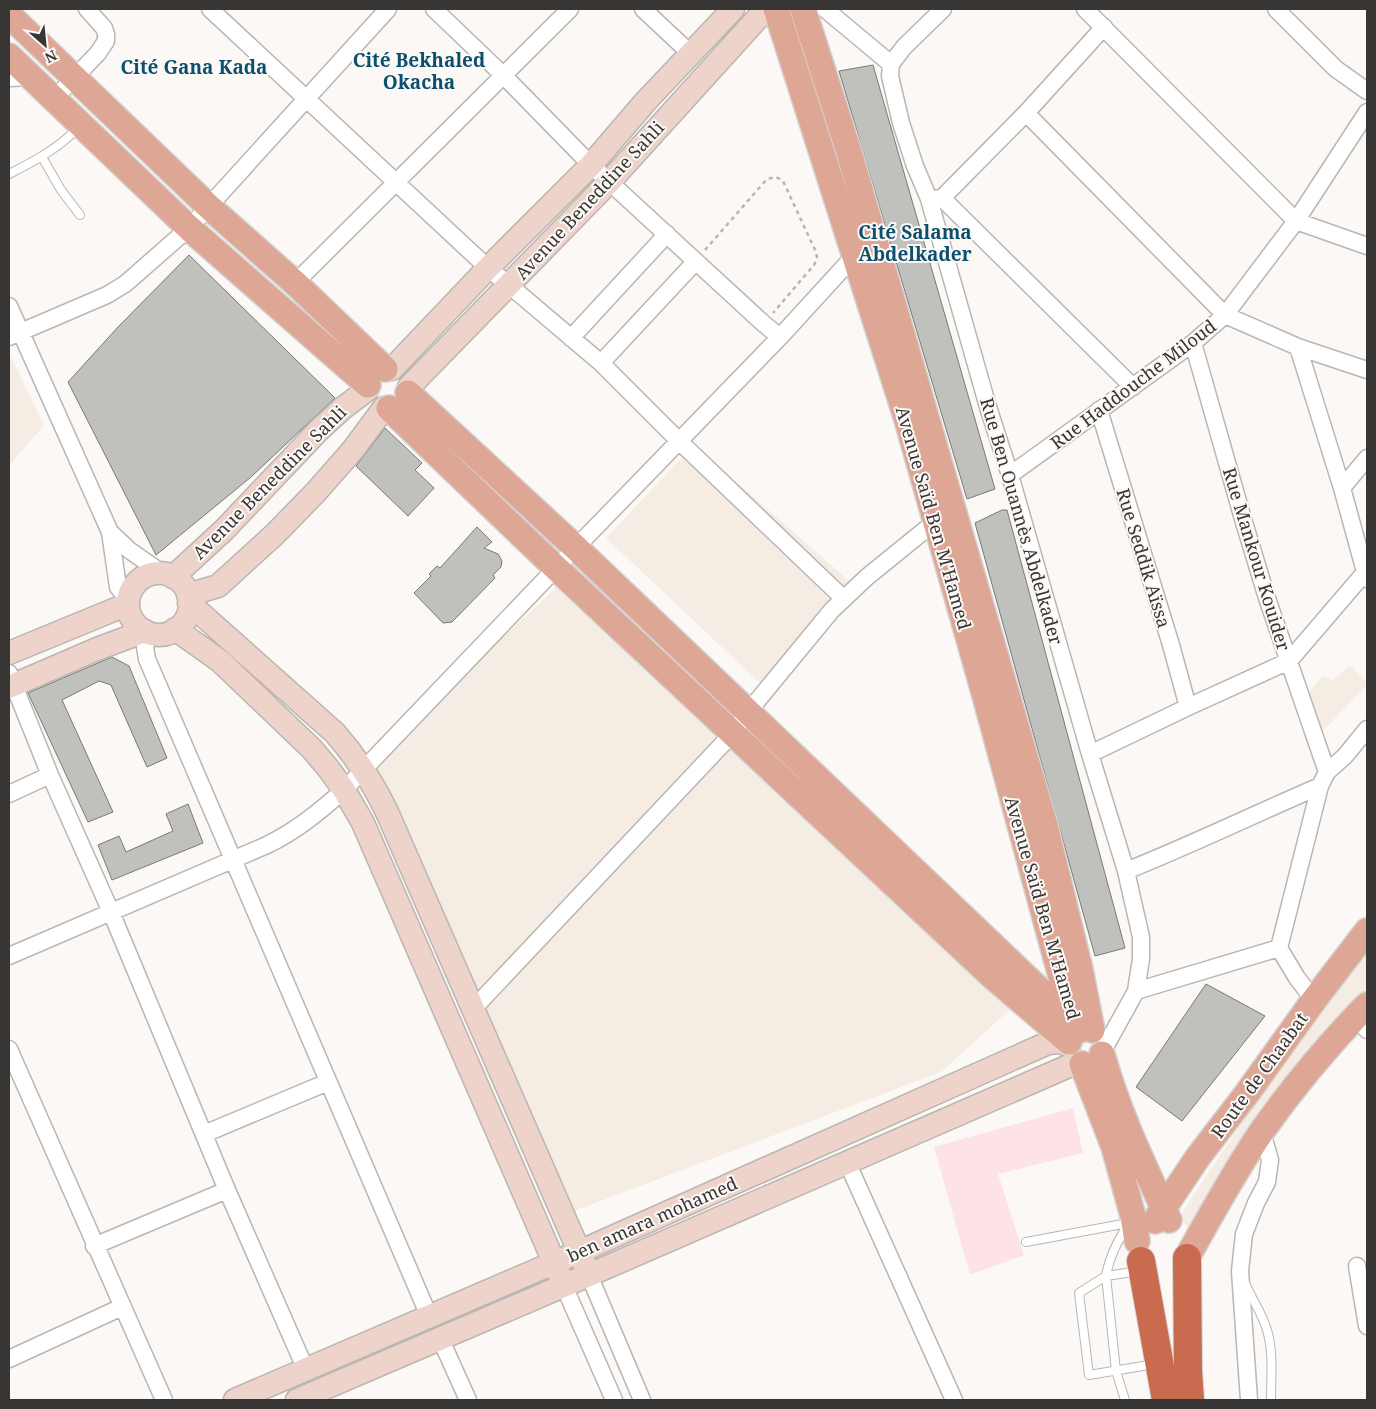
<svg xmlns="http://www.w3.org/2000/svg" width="1376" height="1409" font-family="'Noto Serif',serif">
<rect width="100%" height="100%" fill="#fbf8f5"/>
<path fill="#f5ede3" d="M9,353L44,425L9,466Z
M694,445L855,586L760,683L606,538Z
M556,588L1015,1005L941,1072L574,1211L469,1004L360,770Z
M1350,665L1367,682V685L1320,734L1307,694L1323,676L1332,680Z
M1367,948V989L1325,1033L1191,1232L1180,1217L1199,1186L1323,1005Z"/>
<path fill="#fde3e7" d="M1073,1108L1083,1153L998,1174L1024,1255L970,1275L934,1147Z"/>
<path fill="#c0c0bc" stroke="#797975" d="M873,65L995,489L967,499L839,71Z
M189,255L335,398L251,477L156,555L68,382L118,327Z
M385,428L422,463L415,470L434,488L408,516L356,466Z
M1002,510H1007L1125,948L1095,956L975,523Z
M477,527L492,542L484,548L498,554L502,561L501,567L493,575L495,578L452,622L443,623L414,593L431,576L429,574L437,566L440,568Z
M112,657L129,666L167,758L147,767L111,685L99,681L62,700L113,812L88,822L28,693Z
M188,804L203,843L112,880L98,845L119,836L126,852L173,831L166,814Z
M1206,984L1265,1016L1182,1121L1136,1087Z"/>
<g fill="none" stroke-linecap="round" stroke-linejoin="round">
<defs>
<path id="lane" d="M42,157L61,190L80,215
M9,174C35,161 59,148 80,126
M1026,1242L1128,1223
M1139,1271L1106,1276L1079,1293L1089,1375L1155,1364
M1246,1285C1252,1299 1261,1312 1266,1327C1274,1350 1271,1376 1271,1400
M1125,1400L1116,1371L1106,1276C1109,1257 1118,1240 1128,1224"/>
<path id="street" d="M210,9L488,268L509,285L601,363L679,441L843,598
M434,9L503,75L591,165L764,324L780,337
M643,9L691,54
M825,9L891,64
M943,9L904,47L891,64L890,76L901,123L915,166L929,199L988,407L1010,475L1090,754L1126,871L1141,937V959L1136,991L1104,1049
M1085,9L1296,221L1367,246
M1276,9L1336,69L1367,91
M9,78L31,77
M54,99L98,53L106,41V34L104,28L87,9
M1026,113L1225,315L1298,347L1367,370
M942,198L1133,387
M932,199L942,198L1026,113L1104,27
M295,283L570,9
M9,306L110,532L118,587L124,595L129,598
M9,337L107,295L125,284L132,278L189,228L388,9
M571,338L667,234
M1193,343L1243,519L1267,598L1327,772
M1298,347L1342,488L1367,579
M601,363L696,261
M1099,410L1171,645L1188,707
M1010,475L1193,343L1225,315L1296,221L1367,112
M1342,488L1367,458
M110,532L129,550L162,573
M149,633L145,647L147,659L429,1316
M9,673L50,775L111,912L227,1190L306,1370
M1090,754L1188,707L1289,661L1367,570
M9,794L50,775
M1126,871C1191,845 1255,814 1320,786L1327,772L1345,756L1367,729
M9,956L267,845C296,831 319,812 344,790L556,568L780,337L854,256
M1136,991L1279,948
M1314,1000L1297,978L1279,948L1320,786
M473,1009L733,733L748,712L832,610L867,577L936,521
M1357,1016L1367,1030
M9,1049L164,1400
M204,1134L328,1082
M847,1162L954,1400
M94,1246L227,1190
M1357,1266L1367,1326
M589,1275L642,1400
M564,1286L614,1400
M440,1338L468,1400
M9,1359L122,1307
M1249,1400L1240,1271L1244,1234L1256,1203L1267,1182L1270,1160L1262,1132"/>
<path id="secondary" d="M392,369L488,268L591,165L646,101L733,9
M409,387L610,181L766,9
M128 604a31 31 0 1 1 62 0a31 31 0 1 1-62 0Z
M173,577L224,530L319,430L343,408L367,390
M188,595L218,586L275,534L315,493L352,451L384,408
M189,603L335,733C356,757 373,783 387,812L585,1265
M175,629L220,661L312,749L328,768L344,790L363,823L560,1276
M9,653L128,604
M9,687L97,649L145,631
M235,1400L579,1252L1048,1043L1059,1042L1069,1045
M297,1400L589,1275L1078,1062"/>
<path id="primary" d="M776,9L907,420L985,696L1066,995L1078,1031
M803,9L849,152L1044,822L1080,969L1092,1030
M9,15L208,206L295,283L385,369
M9,56L189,228L368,385
M408,393L575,547L1046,996L1069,1025
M389,408L556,568L992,976L1069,1042
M1102,1054C1118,1112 1144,1166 1169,1220
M1082,1064L1114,1147L1133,1216L1137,1241
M1155,1221L1198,1157L1248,1092L1314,1000L1367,931
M1190,1252C1213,1211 1236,1169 1262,1131C1293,1087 1330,1043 1367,1005"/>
<path id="highway" d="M1187,1258L1188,1371L1190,1400
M1141,1261L1166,1400"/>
</defs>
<use href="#lane" stroke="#b9b6b3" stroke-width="10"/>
<use href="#street" stroke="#b9b6b3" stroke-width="19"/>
<use href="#secondary" stroke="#b9b6b3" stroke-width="25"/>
<use href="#primary" stroke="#d3d3d3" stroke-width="28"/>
<use href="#highway" stroke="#d3d3d3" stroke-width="30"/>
<path stroke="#b8b6b3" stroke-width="2.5" stroke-dasharray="4 4" stroke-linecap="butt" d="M705,250L767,179L776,177L783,181L816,252L817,258L814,265L773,313"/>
<use href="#lane" stroke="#fff" stroke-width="8"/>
<use href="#street" stroke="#fff" stroke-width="16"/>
<use href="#secondary" stroke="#eed3ca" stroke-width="22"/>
<use href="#primary" stroke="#dea695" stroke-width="25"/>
<use href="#highway" stroke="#c86b4e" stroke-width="28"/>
</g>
<g text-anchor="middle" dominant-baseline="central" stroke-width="4" stroke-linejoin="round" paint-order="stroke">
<g font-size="18" fill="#373635" stroke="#fbf8f5">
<text transform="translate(589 200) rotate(-47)">Avenue Beneddine Sahli</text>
<text transform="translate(1133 384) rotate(-37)">Rue Haddouche Miloud</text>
<text transform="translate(269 482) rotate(-45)">Avenue Beneddine Sahli</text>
<text transform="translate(934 518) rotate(74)">Avenue Saïd Ben M'Hamed</text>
<text transform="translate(1022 521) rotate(74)">Rue Ben Ouannès Abdelkader</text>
<text transform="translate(1144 558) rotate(73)">Rue Seddik Aïssa</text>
<text transform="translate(1257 559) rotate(73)">Rue Mankour Kouider</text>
<text transform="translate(1043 908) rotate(74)">Avenue Saïd Ben M'Hamed</text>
<text transform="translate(1259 1075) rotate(-54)">Route de Chaabat</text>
<text transform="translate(652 1219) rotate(-24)">ben amara mohamed</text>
</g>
<g font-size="19" font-weight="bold" fill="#0c4f6e" stroke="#fbf8f5">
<text x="419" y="60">Cité Bekhaled<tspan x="419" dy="22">Okacha</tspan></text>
<text x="194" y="67">Cité Gana Kada</text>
<text x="915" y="232">Cité Salama<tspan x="915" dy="22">Abdelkader</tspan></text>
</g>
</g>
<rect width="1376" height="1409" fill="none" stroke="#373635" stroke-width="20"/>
<g transform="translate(45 45) rotate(153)" stroke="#fbf8f5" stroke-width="4" paint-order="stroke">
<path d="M0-4L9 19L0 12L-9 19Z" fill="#373635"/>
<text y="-8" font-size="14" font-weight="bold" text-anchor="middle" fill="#373635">N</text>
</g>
</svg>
